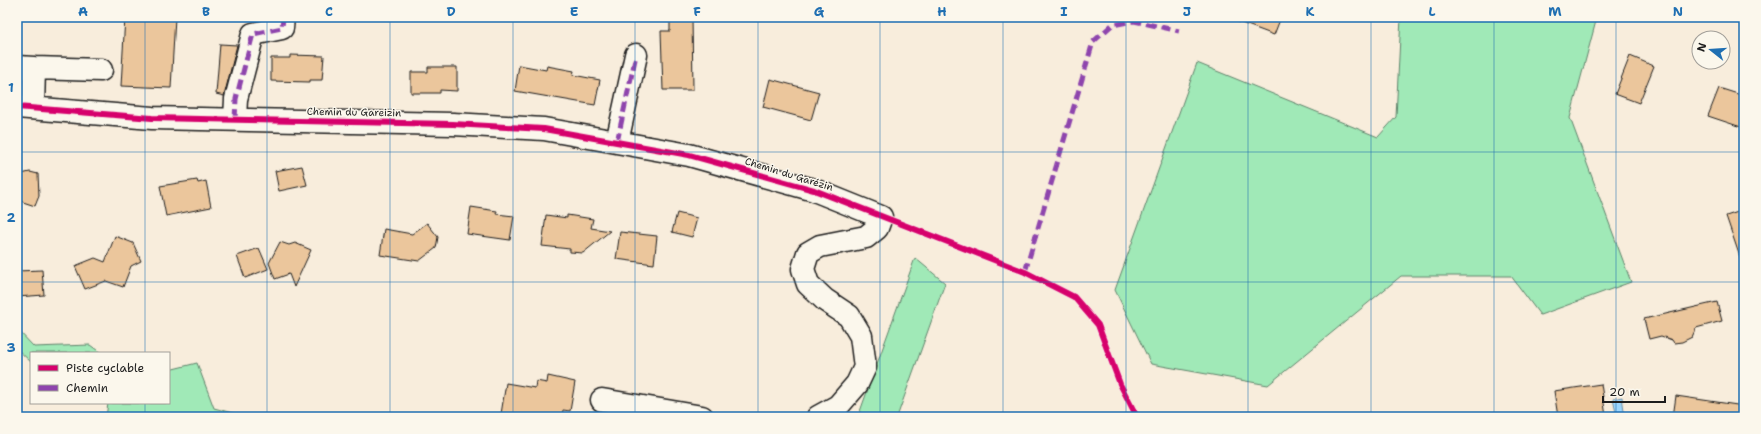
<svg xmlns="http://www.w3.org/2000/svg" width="1761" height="434" font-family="'Shantell Sans',sans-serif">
<rect width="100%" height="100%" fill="#f8eddc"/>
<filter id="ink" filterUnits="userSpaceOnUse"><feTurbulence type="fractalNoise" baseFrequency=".025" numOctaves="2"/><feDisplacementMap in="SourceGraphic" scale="8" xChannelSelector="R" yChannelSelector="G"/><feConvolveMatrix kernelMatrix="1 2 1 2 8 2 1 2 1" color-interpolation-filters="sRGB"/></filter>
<g filter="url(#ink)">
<path fill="#a0e9b7" stroke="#5e826a" d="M1401,17H1601L1596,21L1570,118L1631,282L1540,315L1511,276H1401L1268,385L1151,364L1115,290L1197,63L1378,137L1396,117Z
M915,258L945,283L897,417H858Z
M17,329L34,347L90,345L101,353H31V362L17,349Z
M197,363L214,408L247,417H106L108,403H169V370Z"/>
<path fill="#9cd6fd" stroke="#698ca3" d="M1622,397L1625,417H1617L1613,399Z"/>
<path fill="#ebc69c" stroke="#1c1c1c" d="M125,17H175L171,88L121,86Z
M670,17H692L693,90H663L661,31H670Z
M1231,17H1281L1274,35L1231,19Z
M220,44L237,45L224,96L216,94Z
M290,55L324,56L322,80H310V82L271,81V58H290Z
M1630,56L1654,66L1639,103L1615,94Z
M519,65L546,70L547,66L574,71L573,75L600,80L595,105L515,91Z
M428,67H457V91L440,90V93H411V72H428Z
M770,79L819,92L811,120L763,107Z
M1719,88L1744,96V128L1708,116Z
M302,166L307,185L279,191L275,171Z
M30,172L38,174L39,196L35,206L17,200V175Z
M197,180L198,183L206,181L211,207L166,216L160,186Z
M471,207L497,211L496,214L514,216L510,240L467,234Z
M1744,210V259L1741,260L1726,216Z
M677,213L697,218L692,237L672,232Z
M546,215L567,218V215L593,219L591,228L610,231L583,253L570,252V249L542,246Z
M427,223L438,237L436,248L419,261L380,255L384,229L412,234Z
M620,232L657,236L654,264L616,259Z
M115,236L133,243L141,261L131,266L123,287L106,281L85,289L75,266L95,258L105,262Z
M280,242L289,245L295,243L311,250L294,287L289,274L275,279L269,263Z
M259,248L268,269L245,278L237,256Z
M42,270L44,295L17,297V271Z
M1717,302L1722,321L1696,328L1692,337L1682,342L1674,343L1672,340L1661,336L1649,339L1644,319Z
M548,376L575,382L570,411L563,410L562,417H517L501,414L506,383L535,388L536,381L547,383Z
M1601,384L1606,416L1558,417L1554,391Z
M1676,396L1744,406V417H1673Z"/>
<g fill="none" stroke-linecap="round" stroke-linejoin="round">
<defs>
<path id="minor" d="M17,67L34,68L33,108
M34,68L101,70
M17,107L152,118L453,124L544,129L689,155L814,190L881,217L877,228L866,237L820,246L808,253L803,269L808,284L825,300L849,316L861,336L865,367L857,384L838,406L818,417
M235,119L236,99L253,34L282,28L283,17
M617,142L636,55
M602,400L702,417"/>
</defs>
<use href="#minor" stroke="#1c1c1c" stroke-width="25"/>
<use href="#minor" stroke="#fbf7ec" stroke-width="22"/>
<path stroke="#8e44ad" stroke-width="5" stroke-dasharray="10 5" stroke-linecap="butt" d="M235,119L236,99L253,34L282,28L283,17
M617,142L636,55
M1025,272L1093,42L1112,25L1134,21L1179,31"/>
<defs>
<path id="cycleway" d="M17,107L152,118L453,124L544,129L689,155L814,190L1025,272L1074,297L1098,325L1120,384L1137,417"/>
</defs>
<use href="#cycleway" stroke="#fbf7ec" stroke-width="8"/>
<use href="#cycleway" stroke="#d6006c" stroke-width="6"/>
</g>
</g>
<path fill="none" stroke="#1f6fb2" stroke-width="1" stroke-opacity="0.55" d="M145,17V353M267,17V417M390,17V417M513,17V417M635,17V417M758,17V417M880,17V417M1003,17V417M1126,17V417M1248,17V417M1371,17V417M1494,17V417M1616,17V417M17,152H1744M17,282H1744M145,403V417"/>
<g text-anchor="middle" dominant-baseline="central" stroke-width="3" stroke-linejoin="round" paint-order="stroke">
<g font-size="10" fill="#1c1c1c" stroke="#fbf7ec">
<text transform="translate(354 112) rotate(1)">Chemin du Gareizin</text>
<text transform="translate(789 174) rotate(17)">Chemin du Garézin</text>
</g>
</g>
<rect width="1761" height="434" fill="none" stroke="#fbf7ec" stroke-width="44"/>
<rect x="30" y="352" width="140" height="52" fill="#fbf7ec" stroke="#a29f99"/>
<rect x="38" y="365" width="20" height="6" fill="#d6006c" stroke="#a29f99"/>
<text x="66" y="372" font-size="12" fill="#1c1c1c">Piste cyclable</text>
<rect x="38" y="385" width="20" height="6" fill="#8e44ad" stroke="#a29f99"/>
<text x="66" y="392" font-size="12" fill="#1c1c1c">Chemin</text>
<g transform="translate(1711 50) rotate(287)"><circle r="19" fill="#fbf7ec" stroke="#a29f99"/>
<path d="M0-3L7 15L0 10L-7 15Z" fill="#1f6fb2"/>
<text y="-6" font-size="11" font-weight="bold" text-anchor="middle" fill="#1c1c1c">N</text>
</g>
<path d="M1603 396v6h62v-6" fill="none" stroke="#1c1c1c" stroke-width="2"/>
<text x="1609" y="396" font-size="12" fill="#1c1c1c" stroke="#fbf7ec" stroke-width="3" paint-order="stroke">20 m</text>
<rect x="22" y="22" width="1717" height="390" fill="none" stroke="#1f6fb2" stroke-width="1.5"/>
<g font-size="13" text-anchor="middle" font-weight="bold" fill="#1f6fb2">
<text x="83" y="16">A</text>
<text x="206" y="16">B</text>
<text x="329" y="16">C</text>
<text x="451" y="16">D</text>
<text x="574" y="16">E</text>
<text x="697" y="16">F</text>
<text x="819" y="16">G</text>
<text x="942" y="16">H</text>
<text x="1064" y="16">I</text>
<text x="1187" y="16">J</text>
<text x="1310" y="16">K</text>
<text x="1432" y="16">L</text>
<text x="1555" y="16">M</text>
<text x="1678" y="16">N</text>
<text x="11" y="92">1</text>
<text x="11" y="222">2</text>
<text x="11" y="352">3</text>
</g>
</svg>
